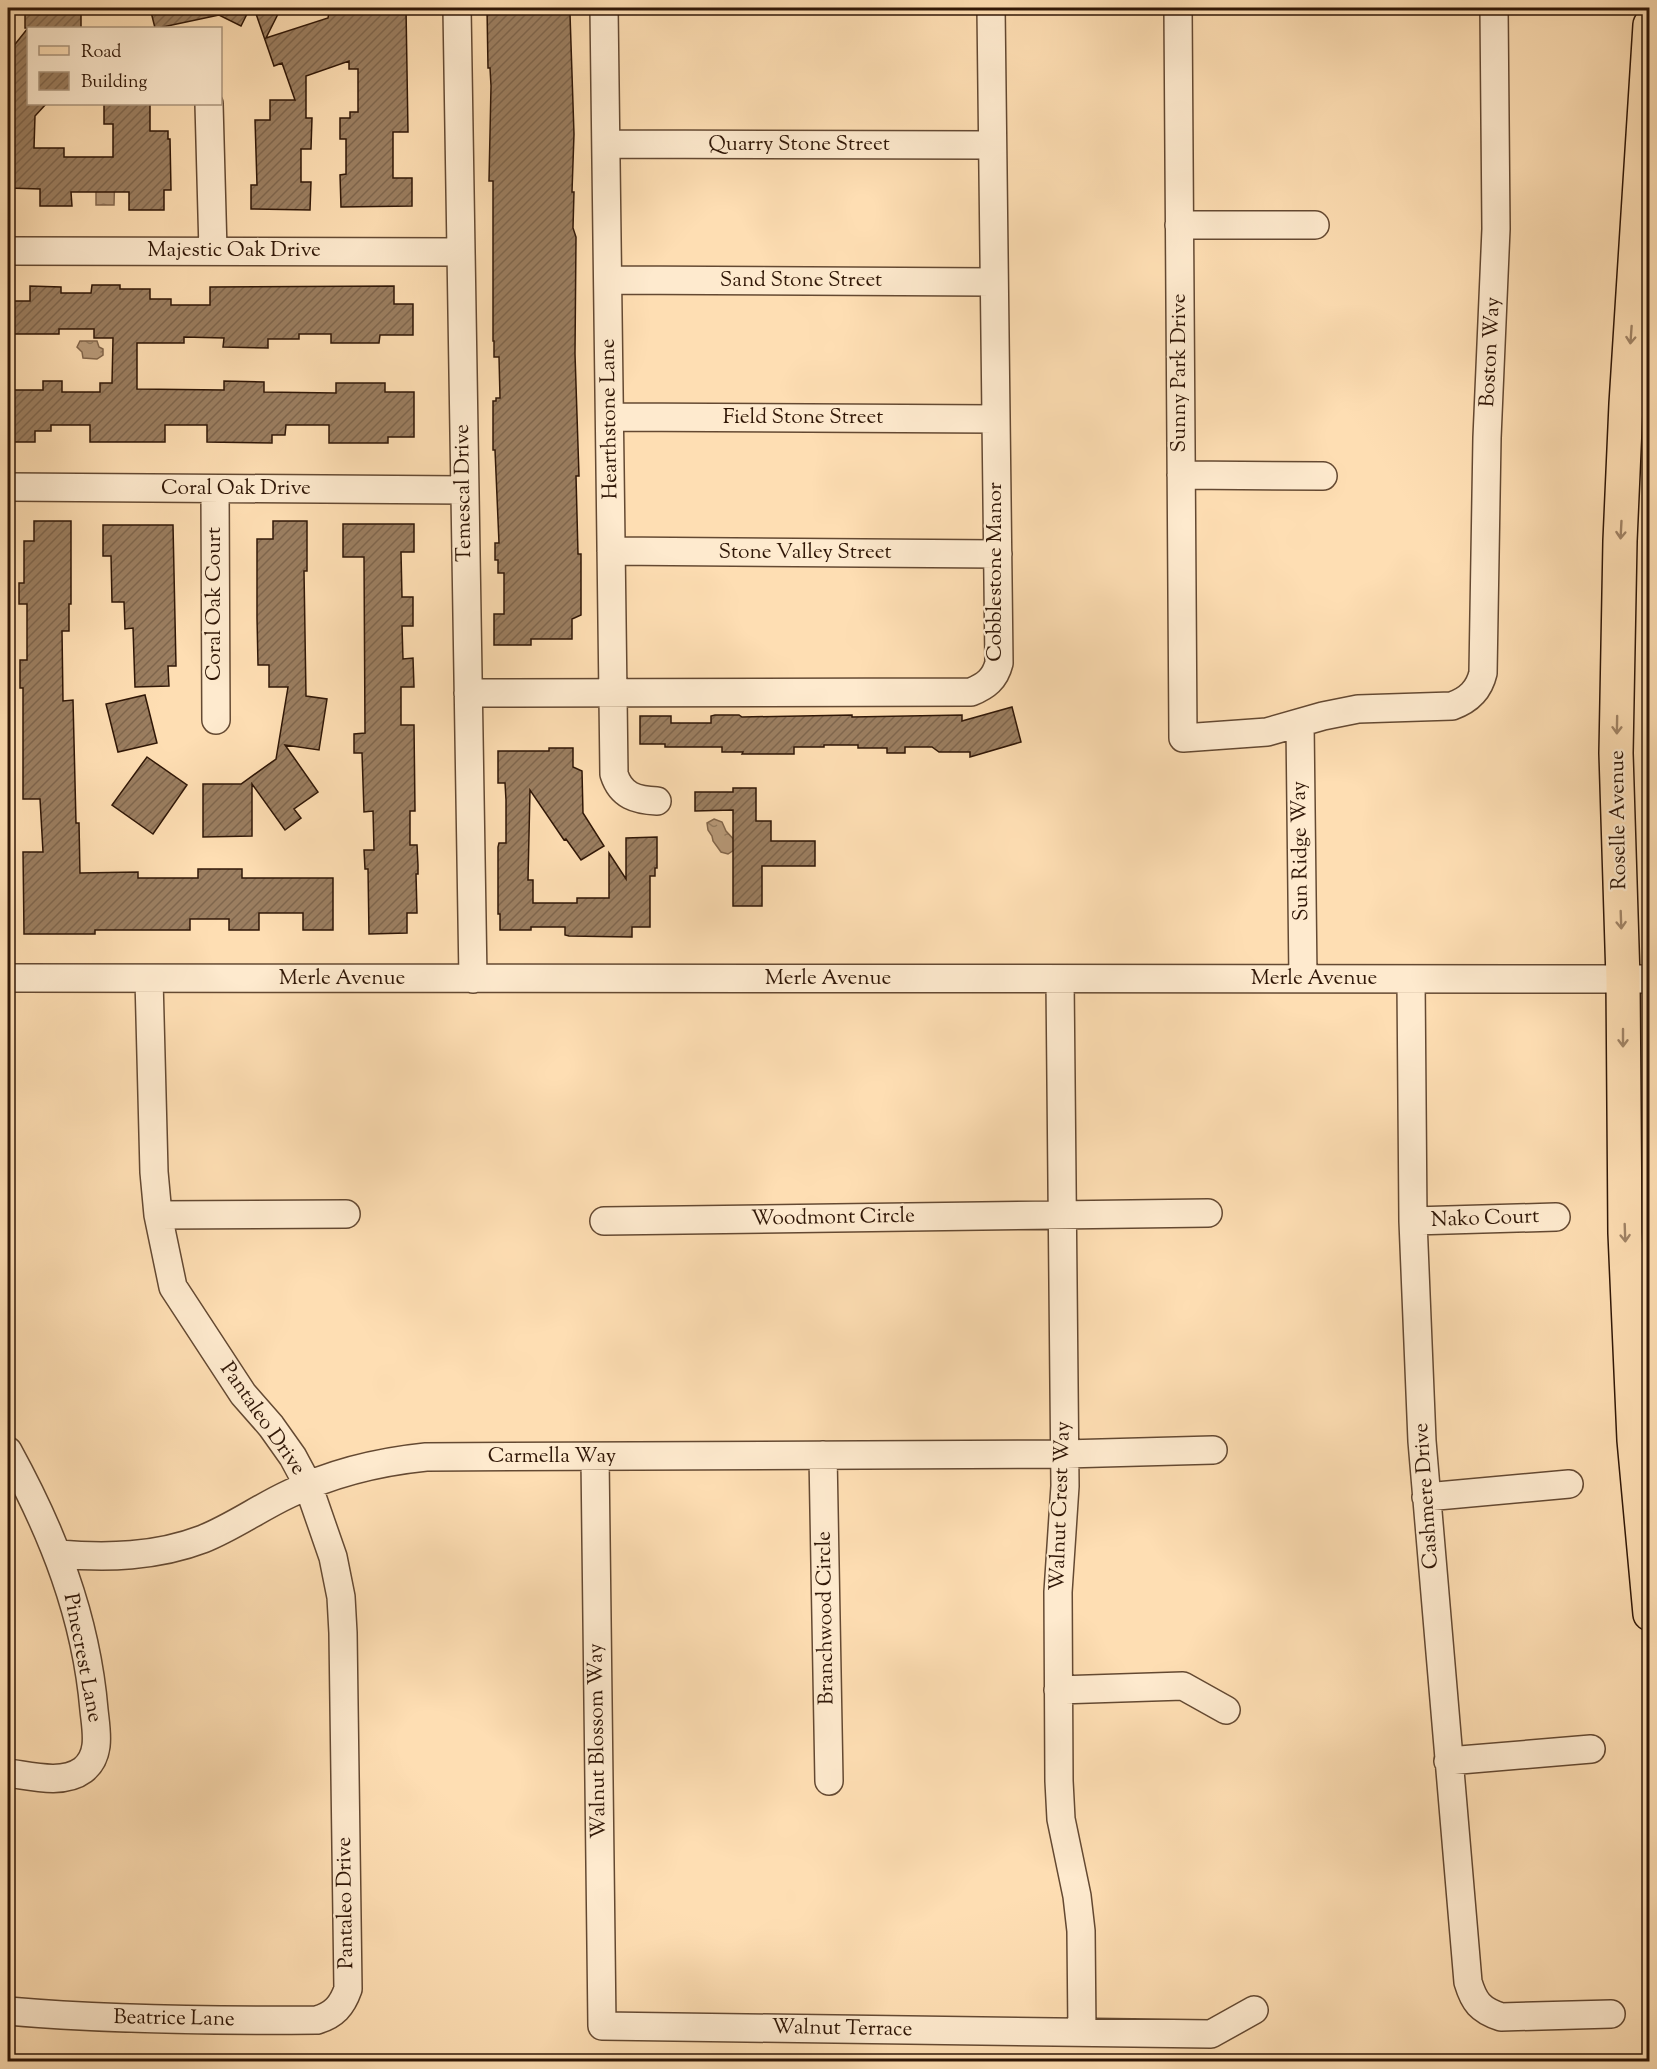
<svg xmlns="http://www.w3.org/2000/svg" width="1657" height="2069" font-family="'Sorts Mill Goudy',serif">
<defs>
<pattern id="water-ripples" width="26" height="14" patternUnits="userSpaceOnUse" patternTransform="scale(1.5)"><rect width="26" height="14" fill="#b89a79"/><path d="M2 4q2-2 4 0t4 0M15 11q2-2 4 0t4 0" fill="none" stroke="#967d61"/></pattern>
<pattern id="building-hatch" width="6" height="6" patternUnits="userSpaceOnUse" patternTransform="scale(1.5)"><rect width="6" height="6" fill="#9b7e60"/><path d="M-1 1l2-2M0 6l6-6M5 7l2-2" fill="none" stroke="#7f664d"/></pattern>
</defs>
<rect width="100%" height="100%" fill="#fedeb3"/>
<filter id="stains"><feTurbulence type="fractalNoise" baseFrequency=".00333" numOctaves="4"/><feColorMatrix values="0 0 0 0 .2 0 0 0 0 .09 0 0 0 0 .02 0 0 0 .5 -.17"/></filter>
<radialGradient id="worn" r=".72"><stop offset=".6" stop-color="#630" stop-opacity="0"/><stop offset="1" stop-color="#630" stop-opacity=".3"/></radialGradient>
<path fill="url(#water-ripples)" stroke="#82664b" stroke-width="1.5" d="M96,168H115L114,205H96Z
M80,341H97L99,347L103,349V355L97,359L83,358L82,352L77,347Z
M714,819L722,822L726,831L737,843L734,850L728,854L721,852L713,841L712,836L708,830L707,823Z"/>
<path fill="url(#building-hatch)" stroke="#301707" stroke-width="1.5" d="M25,8H81V28H28V104H46L35,116L34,148H64V157H113V124H104V104H150V131H168V139H170L171,190H164V210H129V192H71L72,206H40V189L8,188V53L28,28H25Z
M150,8H250L241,26L219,15L158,28H155Z
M254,8H281L266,38L328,18L330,8L356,14V8H406L408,132H393V178H412V206L341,207L340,175L346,174V139H340V118H350V112H358V69H349V61L306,76V118H312L311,149H301V182H311L310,210L251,209V185H257L255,120H270V100H295L282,63L274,66Z
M487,8H563V14H570L574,134L572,192H574L573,228L576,237L575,354L579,476H576L578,554H581V615L572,619V639H531V645H494V614H504V573H498V560H495V543H499L495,450H493V401H496V398H500L499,357H494V341H493V181H489L491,86L490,68H488Z
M92,285H120V289H150V299H171V305H210V287L394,286V304H413V335H380L379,343H331V334H299V339H268V348L223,347L224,338L184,337V343H137V389L224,390V381L264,382V392L336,393V383H385V392H414V437H388V443H329V425H286L285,435H272V443L207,442V425H165V442H90V425H51V431H35V442H10L12,390H43V381H62V392H100V383H112L113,338H94V329H59V334H13V301H30V286L61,287V293H91Z
M34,521H71V604H69V631H62L63,701L73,700L76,823H79L80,873L138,872V878H198V869H242V878H333V930H303V913H259V930H229V919H190V930H95V934H24L23,852H43L40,799H23V688H20V660H27V604H19V583H24V541H34Z
M273,521H307V571H304L306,696L327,699L319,750L285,745L318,792L294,809L301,818L285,830L252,784V836L203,837V784H241L276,759L288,687H269V665H258L257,618V539H273Z
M343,524H414V552H401L402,597H413V626H402L403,659L413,658L414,687H401V725H414L415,811H410V845H417L418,865V874H416L417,913H407V933L369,934L368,869H365L364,850H374L373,811L364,812L362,753H354V734L365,733L364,557H343Z
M103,525H173L176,666H168L169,686L135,687L133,628L125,629L124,602H112L111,556H103Z
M145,695L157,743L118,752L106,704Z
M1012,707L1021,742L970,757V752H939L932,747H905V753H887V748H858V745H824V747H794V754H742L743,752H722V747H665V744H640V716H671V723H711V716L715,715H739L742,717L852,715V717L962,715V721Z
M549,748H573V767L582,771L583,813L604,846L581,860L566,839L564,840L530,790L528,880H533V903H577V898H609V853L626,879V838L657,837V868H655V876H650V927H632V937L569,936L565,935V927H531V930H500V914H498V847L499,843H506V800L505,783H498V751H549Z
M147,757L187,785L153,834L112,805Z
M733,788H756V821H771V841H815V866H762V906H733V810L695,811V792H733Z"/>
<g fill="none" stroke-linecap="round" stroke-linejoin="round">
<defs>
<path id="minor" d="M457,8L473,979
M604,8L614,774C621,796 636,800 657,801
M1178,8L1183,738L1267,732L1323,716L1358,709L1452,706C1469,700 1479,690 1483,673L1487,438L1496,229L1494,8
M209,104L213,251
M606,144L992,145
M1179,225H1315
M8,251L460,252
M608,280L993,282
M610,417L996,419
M1181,475L1323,476
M8,487L464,490
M215,489L216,720
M611,551L998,554
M468,693L971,692C986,686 995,679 999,663L991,8
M1300,723L1303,979
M8,978L1650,979
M1060,979L1065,1486L1058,1592L1059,1781L1061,1819L1077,1896L1081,1931L1082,2032
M1411,980L1413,1221L1422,1441L1468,1982C1474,2002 1480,2010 1501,2017L1611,2014
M158,1215L346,1214
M604,1221L1208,1213
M1413,1221L1556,1217
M8,1451C53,1533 86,1616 94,1710C96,1730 102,1755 83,1770C63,1785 31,1776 8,1773
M823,1455L829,1781
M595,1457L602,2026L1211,2034L1254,2010
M1426,1497L1569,1484
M58,1554C107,1558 156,1557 203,1539C233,1527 259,1508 289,1494C332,1473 377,1462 426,1457L1065,1454L1213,1450
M1058,1690L1183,1686L1226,1710
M1448,1761L1591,1749
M8,2011C112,2020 212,2021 317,2020C334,2015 342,2006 348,1989L343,1633L341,1597L333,1557L308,1485L293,1457L271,1426L243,1394L173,1287L158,1215L154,1172L149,979"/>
<path id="major" d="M1650,25L1626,404L1620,541L1616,753L1623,979L1625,1233L1634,1440L1650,1614"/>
</defs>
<use href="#minor" stroke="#644932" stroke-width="30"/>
<use href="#major" stroke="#301707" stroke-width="36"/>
<use href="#minor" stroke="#feeace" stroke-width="27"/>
<use href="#major" stroke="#fedeb3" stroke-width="33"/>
</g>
<defs><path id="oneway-shaft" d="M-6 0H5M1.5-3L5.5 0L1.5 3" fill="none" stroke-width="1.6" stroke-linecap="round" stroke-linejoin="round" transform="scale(1.5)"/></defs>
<g stroke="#a18466">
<use href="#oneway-shaft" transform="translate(1631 335) rotate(94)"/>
<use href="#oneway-shaft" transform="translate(1621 530) rotate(93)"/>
<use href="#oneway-shaft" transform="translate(1617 725) rotate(91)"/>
<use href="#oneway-shaft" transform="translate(1621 920) rotate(88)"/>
<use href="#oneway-shaft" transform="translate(1623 1038) rotate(90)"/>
<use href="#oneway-shaft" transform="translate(1625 1233) rotate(88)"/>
</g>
<g text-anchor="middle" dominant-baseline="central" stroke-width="4.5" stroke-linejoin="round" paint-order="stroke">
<g font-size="21" fill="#301707" stroke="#feeace">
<text x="799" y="145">Quarry Stone Street</text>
<text x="234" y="251">Majestic Oak Drive</text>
<text x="801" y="281">Sand Stone Street</text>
<text transform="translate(1491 352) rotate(-87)">Boston Way</text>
<text transform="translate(1180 373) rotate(-90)">Sunny Park Drive</text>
<text x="803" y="418">Field Stone Street</text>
<text transform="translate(610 419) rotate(-91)">Hearthstone Lane</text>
<text x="236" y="489">Coral Oak Drive</text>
<text transform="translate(464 493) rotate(-91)">Temescal Drive</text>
<text x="805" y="553">Stone Valley Street</text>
<text transform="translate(996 572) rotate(-90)">Cobblestone Manor</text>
<text transform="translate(215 604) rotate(-90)">Coral Oak Court</text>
<text transform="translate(1619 820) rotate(-91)">Roselle Avenue</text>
<text transform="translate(1301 851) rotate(-91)">Sun Ridge Way</text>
<text x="342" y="979">Merle Avenue</text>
<text x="828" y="979">Merle Avenue</text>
<text x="1314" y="979">Merle Avenue</text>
<text transform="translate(833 1218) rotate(-1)">Woodmont Circle</text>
<text transform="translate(1485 1219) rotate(-2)">Nako Court</text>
<text transform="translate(262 1419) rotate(55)">Pantaleo Drive</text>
<text x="552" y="1457">Carmella Way</text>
<text transform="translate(1427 1496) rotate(-94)">Cashmere Drive</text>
<text transform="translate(1061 1506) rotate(-88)">Walnut Crest Way</text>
<text transform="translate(826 1618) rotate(-91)">Branchwood Circle</text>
<text transform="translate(82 1658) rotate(79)">Pinecrest Lane</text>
<text transform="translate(598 1741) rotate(-91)">Walnut Blossom Way</text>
<text transform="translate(346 1903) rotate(-91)">Pantaleo Drive</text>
<text transform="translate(174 2019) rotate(1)">Beatrice Lane</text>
<text transform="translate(842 2029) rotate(1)">Walnut Terrace</text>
</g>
</g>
<rect width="1657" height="2069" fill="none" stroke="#fedeb3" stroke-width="30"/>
<rect x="9" y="9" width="1639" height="2051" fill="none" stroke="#301707" stroke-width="3"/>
<rect x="15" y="15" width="1627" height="2039" fill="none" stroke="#301707" stroke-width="1.5"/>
<rect x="27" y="27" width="195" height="78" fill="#feeace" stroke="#ac967e" stroke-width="1.5"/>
<rect x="39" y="46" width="30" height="9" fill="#fedeb3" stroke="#ac967e" stroke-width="1.5"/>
<text x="81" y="57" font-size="18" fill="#301707">Road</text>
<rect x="39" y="72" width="30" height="18" fill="url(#building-hatch)" stroke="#ac967e" stroke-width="1.5"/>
<text x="81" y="87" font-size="18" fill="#301707">Building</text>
<rect width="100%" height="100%" filter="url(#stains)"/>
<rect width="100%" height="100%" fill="url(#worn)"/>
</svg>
